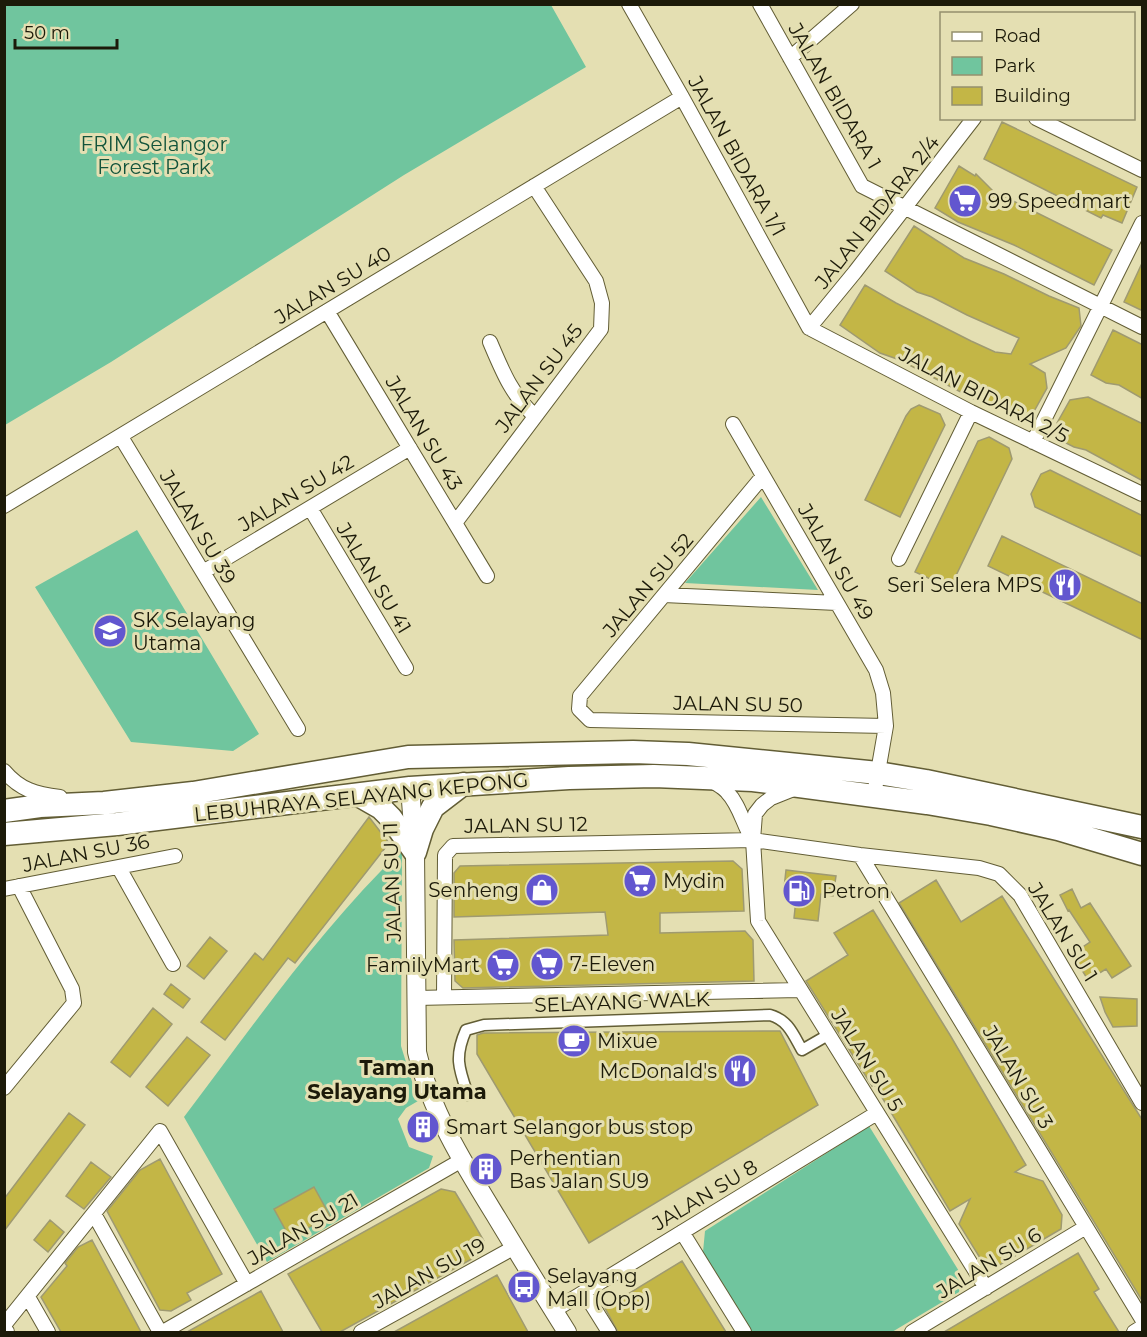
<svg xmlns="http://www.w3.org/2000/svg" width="1147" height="1337" font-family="Montserrat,sans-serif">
<rect width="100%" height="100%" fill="#e4dfb2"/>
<path fill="#70c59e" d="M4,5H551L586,67L404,175L111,362L5,425Z
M761,497L818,590L685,583Z
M137,530L259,734L233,751L131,742L35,587Z
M402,850L401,1046L418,1101L406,1108L398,1119L409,1147L433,1156L429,1168L267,1262L184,1117C253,1026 319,930 402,850Z
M869,1126L962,1276L959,1292L892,1332H752L703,1252L705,1231Z"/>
<path fill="#c3b646" stroke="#9f9a70" stroke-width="1.5" d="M1002,122L1137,187L1122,223L1103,215L1101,218L984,159Z
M959,166L975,176L976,174L993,191L1112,250L1094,285L1014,245L958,222L935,208Z
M914,226L964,258L1004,274L1049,296L1079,308L1081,326L1066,348L1030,364L1045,373L1047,388L1032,415L1021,421L1014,413L998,406L997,408L976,400L900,360L880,353L840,325L865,285L896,303L971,341L995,352L1011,354L1019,338L967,315L932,297L917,292L885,271Z
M1143,261V311L1124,302Z
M1113,330L1143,345V399L1119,385L1106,383L1091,375Z
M1088,397L1143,424V481L1086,450L1074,447L1064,442L1057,423L1070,400Z
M919,405L940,414L945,425L900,517L865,500L906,416L911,409Z
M989,437L1009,448L1012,459L950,588L915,572L978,441Z
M1050,470L1143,516V557L1035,507L1031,494L1041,474Z
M1002,536L1143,604V640L988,566Z
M369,817L389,843L295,963L288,958L225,1040L201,1022L255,953L263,960Z
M733,861L742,869L744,911L660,913V933L745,931L753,940L754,981L463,988L455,981L454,940L608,935L605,912L454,917V873L460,866Z
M786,870L836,876L833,896L821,894L818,921L794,918L797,890L784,888Z
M936,880L961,922L1002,896L1143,1121V1302L899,903Z
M1072,889L1081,908L1090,903L1131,966L1112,978L1106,969L1088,980L1072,954L1090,942L1069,910L1068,911L1060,895Z
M873,910L950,1035L1026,1165L1015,1172L1043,1181L1062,1215L1061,1229L996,1267L985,1266L959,1224L970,1199L950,1211L874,1084L872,1086L806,981L848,955L834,933Z
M210,937L227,951L204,979L187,966Z
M171,984L190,999L183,1008L164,994Z
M1100,997L1137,999V1026L1113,1027L1105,1012Z
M153,1008L172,1024L130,1077L111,1062Z
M780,1031L818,1105L589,1243L477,1054V1035L483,1033Z
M187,1037L210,1055L168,1106L146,1087Z
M69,1113L85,1125L4,1231V1199Z
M160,1159L222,1274L187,1293L191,1300L171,1311L160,1310L107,1211L140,1170Z
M91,1162L111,1177L84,1209L66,1196Z
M314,1187L330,1216L290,1238L274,1209Z
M441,1189L455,1192L470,1217L484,1241L479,1255L340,1332H322L288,1274Z
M50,1220L64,1232L48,1252L34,1240Z
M92,1240L141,1332H61L41,1297L67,1266L65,1263L78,1247Z
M1078,1253L1099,1289L1094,1292L1119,1332H944Z
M682,1261L726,1332H618L605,1308Z
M497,1275L528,1332H394Z
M261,1291L283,1332H187Z"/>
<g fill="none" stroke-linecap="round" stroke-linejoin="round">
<defs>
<path id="pedestrian" d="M468,1095C459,1069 454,1057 466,1030L484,1025L770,1015C788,1020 793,1034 802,1050L828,1035"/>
<path id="minor" d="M629,4L682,97L809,328
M760,4L862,186L1142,327
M790,58L852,4
M1036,118L1142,170
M327,311L487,576
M809,328L971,412L1142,494
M809,328L855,272L974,118
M490,342C502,370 512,396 535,416
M733,424L876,670L883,693L886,726L874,795
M121,437L298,729
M1033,442L1142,223
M763,476L580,696L579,709L590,720L886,726
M4,506L682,97
M310,508L406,668
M455,523L601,329L602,303L596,281L534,186
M899,559L971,412
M203,572L410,448
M664,595L837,603
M4,771C20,790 36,794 60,797
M711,780C716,784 723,787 727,792C740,805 743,825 753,840
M796,788L771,798L762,805L755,814L753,840L758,921L986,1288
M860,855L1142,1319
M119,868L173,964
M4,889L175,856
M444,997L445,855L453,846L753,840L860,855L979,868L999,874L1020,895L1142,1103
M416,998L800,990
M4,1088L74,1003L72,989L19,886
M94,1214L160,1332
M682,1232L744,1332
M584,1292L609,1332
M28,1297L48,1332
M553,1311L877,1113
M4,1325L160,1131L247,1284
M163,1332L462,1160
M361,1332L515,1247
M912,1332L1086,1227
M1134,1332L1142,1327"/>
<path id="tertiary" d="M410,788L415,852L417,1052C431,1112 465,1166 497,1218C520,1256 543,1294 567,1332
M4,1332H5"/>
<path id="primary" d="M360,796L381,808L391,818L415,852
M4,811L40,806L104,803L193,793L408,757L633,752L688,754L878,773L926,781L1142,827
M4,834L117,824L410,788L569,778L654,776L753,780L927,803L991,814L1058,829L1142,854
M415,852L422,829L433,807L463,784"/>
</defs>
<use href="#pedestrian" stroke="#625d35" stroke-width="13"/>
<use href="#minor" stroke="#625d35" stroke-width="16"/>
<use href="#tertiary" stroke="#625d35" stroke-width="20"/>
<use href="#primary" stroke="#625d35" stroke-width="25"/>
<use href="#pedestrian" stroke="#fff" stroke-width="10"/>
<use href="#minor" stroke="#fff" stroke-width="14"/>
<use href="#tertiary" stroke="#fff" stroke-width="18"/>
<use href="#primary" stroke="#fff" stroke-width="22"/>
</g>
<defs>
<symbol id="supermarket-disc" viewBox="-11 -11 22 22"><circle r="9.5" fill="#6256cf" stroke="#e4dfb2"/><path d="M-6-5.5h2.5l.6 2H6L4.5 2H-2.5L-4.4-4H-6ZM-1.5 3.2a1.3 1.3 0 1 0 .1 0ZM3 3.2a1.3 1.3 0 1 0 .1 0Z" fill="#fff"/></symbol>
<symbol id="restaurant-disc" viewBox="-11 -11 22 22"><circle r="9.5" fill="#6256cf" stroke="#e4dfb2"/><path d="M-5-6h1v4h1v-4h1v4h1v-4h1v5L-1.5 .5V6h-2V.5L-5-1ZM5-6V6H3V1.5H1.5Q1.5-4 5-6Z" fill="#fff"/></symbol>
<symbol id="school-disc" viewBox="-11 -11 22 22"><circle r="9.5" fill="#6256cf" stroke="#e4dfb2"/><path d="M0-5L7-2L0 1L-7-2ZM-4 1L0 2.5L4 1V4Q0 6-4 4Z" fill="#fff"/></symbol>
<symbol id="shop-disc" viewBox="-11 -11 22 22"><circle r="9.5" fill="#6256cf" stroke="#e4dfb2"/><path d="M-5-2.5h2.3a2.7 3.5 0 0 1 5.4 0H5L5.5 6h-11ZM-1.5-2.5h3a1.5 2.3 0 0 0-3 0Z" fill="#fff"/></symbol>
<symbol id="fuel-disc" viewBox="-11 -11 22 22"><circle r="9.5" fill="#6256cf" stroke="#e4dfb2"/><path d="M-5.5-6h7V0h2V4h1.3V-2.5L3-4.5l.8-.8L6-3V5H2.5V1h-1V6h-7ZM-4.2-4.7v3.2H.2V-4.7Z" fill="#fff"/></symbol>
<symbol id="cafe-disc" viewBox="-11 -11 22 22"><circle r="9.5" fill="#6256cf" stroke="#e4dfb2"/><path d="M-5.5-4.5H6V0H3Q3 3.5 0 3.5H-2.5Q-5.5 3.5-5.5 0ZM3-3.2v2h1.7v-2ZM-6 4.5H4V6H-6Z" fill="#fff"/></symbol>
<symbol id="building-disc" viewBox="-11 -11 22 22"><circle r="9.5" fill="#6256cf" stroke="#e4dfb2"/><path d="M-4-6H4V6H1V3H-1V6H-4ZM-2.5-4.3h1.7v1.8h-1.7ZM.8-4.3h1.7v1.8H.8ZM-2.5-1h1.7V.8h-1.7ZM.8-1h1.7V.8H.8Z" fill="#fff"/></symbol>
<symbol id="bus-disc" viewBox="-11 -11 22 22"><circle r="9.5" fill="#6256cf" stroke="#e4dfb2"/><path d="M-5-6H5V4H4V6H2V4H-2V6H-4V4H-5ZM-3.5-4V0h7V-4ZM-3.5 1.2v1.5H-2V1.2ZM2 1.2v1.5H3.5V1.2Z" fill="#fff"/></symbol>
</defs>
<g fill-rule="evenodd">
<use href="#supermarket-disc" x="946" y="182" width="38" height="38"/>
<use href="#restaurant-disc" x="1046" y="566" width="38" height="38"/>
<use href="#school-disc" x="91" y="612" width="38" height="38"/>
<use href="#supermarket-disc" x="621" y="862" width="38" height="38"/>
<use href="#shop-disc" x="523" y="871" width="38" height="38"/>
<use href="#fuel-disc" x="780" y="872" width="38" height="38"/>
<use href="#supermarket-disc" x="528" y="945" width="38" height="38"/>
<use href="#supermarket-disc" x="484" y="946" width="38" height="38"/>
<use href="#cafe-disc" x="555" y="1022" width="38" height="38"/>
<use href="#restaurant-disc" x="721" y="1052" width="38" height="38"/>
<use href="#building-disc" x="404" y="1108" width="38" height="38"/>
<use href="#building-disc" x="467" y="1150" width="38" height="38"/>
<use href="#bus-disc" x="505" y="1268" width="38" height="38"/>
</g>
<g text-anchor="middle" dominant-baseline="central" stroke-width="6" stroke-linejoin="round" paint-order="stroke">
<g font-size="20" fill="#1c1a09" stroke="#e4dfb2">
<text transform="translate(835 96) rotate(60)">JALAN BIDARA 1</text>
<text transform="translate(737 156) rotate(61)">JALAN BIDARA 1/1</text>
<text transform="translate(877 212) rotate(-52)">JALAN BIDARA 2/4</text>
<text transform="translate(333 285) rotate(-31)">JALAN SU 40</text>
<text transform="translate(539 378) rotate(-53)">JALAN SU 45</text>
<text transform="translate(984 395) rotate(27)">JALAN BIDARA 2/5</text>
<text transform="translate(424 433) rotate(59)">JALAN SU 43</text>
<text transform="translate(296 493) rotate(-31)">JALAN SU 42</text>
<text transform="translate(198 527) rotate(59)">JALAN SU 39</text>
<text transform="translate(836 562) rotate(60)">JALAN SU 49</text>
<text transform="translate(374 578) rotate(59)">JALAN SU 41</text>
<text transform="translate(648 585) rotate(-50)">JALAN SU 52</text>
<text transform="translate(738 704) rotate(1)">JALAN SU 50</text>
<text transform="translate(361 797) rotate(-6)">LEBUHRAYA SELAYANG KEPONG</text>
<text transform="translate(526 825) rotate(-1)">JALAN SU 12</text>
<text transform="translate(86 853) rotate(-11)">JALAN SU 36</text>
<text transform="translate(392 882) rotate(-92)">JALAN SU 11</text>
<text transform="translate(1063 932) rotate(58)">JALAN SU 1</text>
<text transform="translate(622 1002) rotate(-2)">SELAYANG WALK</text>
<text transform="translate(867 1060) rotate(58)">JALAN SU 5</text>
<text transform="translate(1018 1077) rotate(59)">JALAN SU 3</text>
<text transform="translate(705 1195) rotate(-31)">JALAN SU 8</text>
<text transform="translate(303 1229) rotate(-30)">JALAN SU 21</text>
<text transform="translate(989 1263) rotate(-31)">JALAN SU 6</text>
<text transform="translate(429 1273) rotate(-29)">JALAN SU 19</text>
</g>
<g font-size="20" fill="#12543b" stroke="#e4dfb2">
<text x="154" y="144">FRIM Selangor<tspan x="154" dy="23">Forest Park</tspan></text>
</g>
<g font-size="20" fill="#1c1a09" stroke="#e4dfb2" text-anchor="start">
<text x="988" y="201">99 Speedmart</text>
<text x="1042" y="585" text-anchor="end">Seri Selera MPS</text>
<text x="133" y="620">SK Selayang<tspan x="133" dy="23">Utama</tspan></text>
<text x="663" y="881">Mydin</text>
<text x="519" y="890" text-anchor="end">Senheng</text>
<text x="822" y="891">Petron</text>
<text x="570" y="964">7-Eleven</text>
<text x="480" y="965" text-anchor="end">FamilyMart</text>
<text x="597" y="1041">Mixue</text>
<text x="717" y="1071" text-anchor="end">McDonald's</text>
<text x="446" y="1127">Smart Selangor bus stop</text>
<text x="509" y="1158">Perhentian<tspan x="509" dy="23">Bas Jalan SU9</tspan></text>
<text x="547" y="1276">Selayang<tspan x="547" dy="23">Mall (Opp)</tspan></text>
</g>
<g font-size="21" font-weight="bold" fill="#1c1a09" stroke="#e4dfb2">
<text x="397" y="1067">Taman<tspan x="397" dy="24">Selayang Utama</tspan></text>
</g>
</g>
<rect width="1147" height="1337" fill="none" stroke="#1c1a09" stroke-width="12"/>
<rect x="940" y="12" width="195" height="108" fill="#e4dfb2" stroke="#94906e" stroke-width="1.5"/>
<rect x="952" y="32" width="30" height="9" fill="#ffffff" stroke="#94906e" stroke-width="1.5"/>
<text x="994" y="42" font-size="18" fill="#1c1a09">Road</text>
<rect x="952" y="57" width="30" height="18" fill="#70c59e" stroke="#94906e" stroke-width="1.5"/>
<text x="994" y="72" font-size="18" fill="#1c1a09">Park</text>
<rect x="952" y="87" width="30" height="18" fill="#c3b646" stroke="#94906e" stroke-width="1.5"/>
<text x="994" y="102" font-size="18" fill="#1c1a09">Building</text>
<path d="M15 39v9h102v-9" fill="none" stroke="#1c1a09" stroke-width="3"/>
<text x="24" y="39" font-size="18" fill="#1c1a09" stroke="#e4dfb2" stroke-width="4.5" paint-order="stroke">50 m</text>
</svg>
